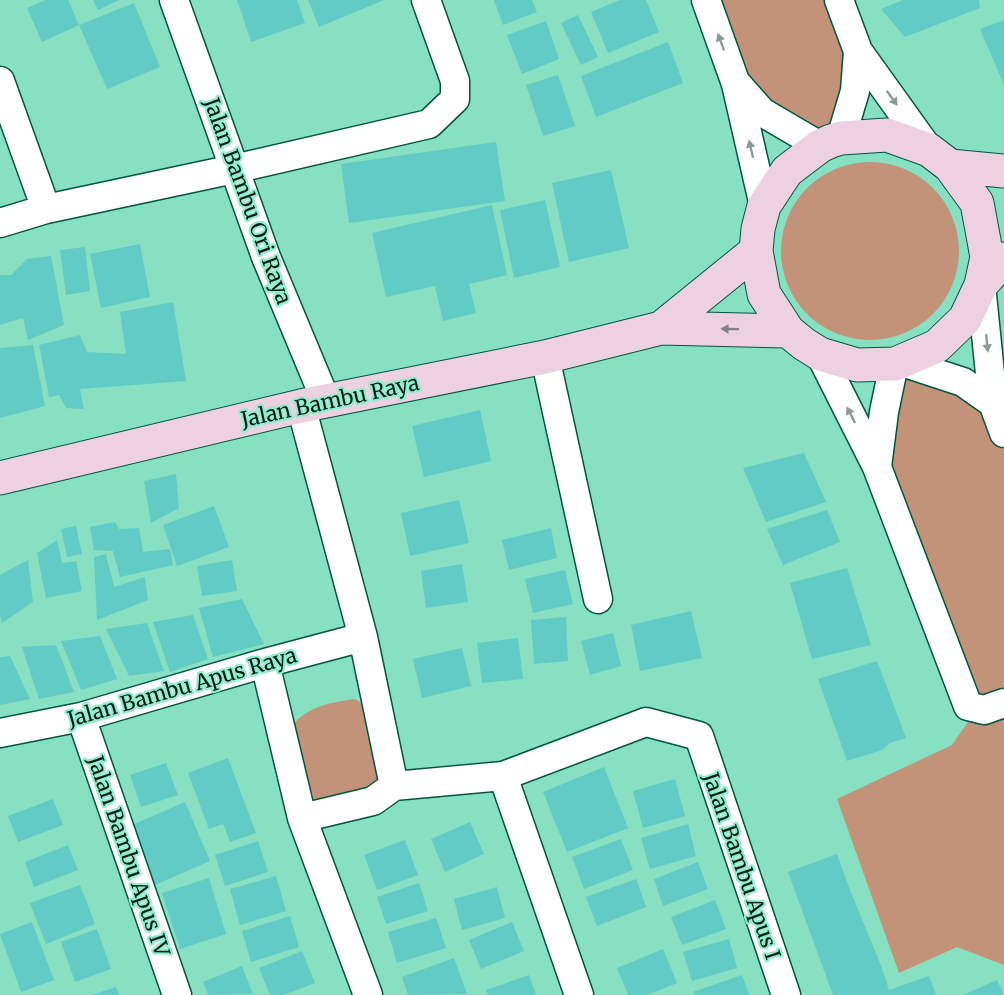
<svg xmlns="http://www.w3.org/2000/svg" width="1004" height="995" font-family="Merriweather,serif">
<rect width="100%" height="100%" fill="#86e0c1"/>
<path fill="#c29378" d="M706,0H839L855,91L820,146L736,84Z
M781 251a89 89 0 1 1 178 0a89 89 0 1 1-178 0Z
M895,364L963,382L1004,433V965L957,947L899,973L837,799L952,745L977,709L877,467Z
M355,699L366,706L386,778L367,795L315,804L292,726C306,707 332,702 355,699Z"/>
<path fill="#62cbc5" d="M46,0H68L79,25L42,42L27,8Z
M93,0H119L98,10Z
M237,0H297L305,23L251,42Z
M308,0H384L319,27Z
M494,0H532L537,12L503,25Z
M620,0H646L659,32L608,53L591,12Z
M903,0H979L980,8L905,37L881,9Z
M134,3L160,67L107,89L79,25Z
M578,15L598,57L581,65L561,23Z
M1004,20V85L980,29Z
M546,21L559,59L522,74L507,35Z
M668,42L683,83L596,117L581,76Z
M558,75L575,126L543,136L526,85Z
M496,142L505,201L349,223L341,164Z
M611,170L629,248L569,262L552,183Z
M545,200L560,267L514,278L500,210Z
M492,205L507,275L469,284L476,313L443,321L435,286L386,297L372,233Z
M140,244L150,297L101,308L90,254Z
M85,247L90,291L66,295L60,250Z
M51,256L64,325L28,340L23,318L0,325V275H11L27,259Z
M173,302L186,381L80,389L84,409L66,408L59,395L49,397L39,345L80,335L87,352L126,354L120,312Z
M33,345L45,406L0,418V348Z
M480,410L491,461L424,477L412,426Z
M804,453L826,502L766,522L743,468Z
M176,474L179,508L151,523L144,481Z
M459,500L469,543L410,556L401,513Z
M214,506L229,547L177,566L163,525Z
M827,510L840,542L783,565L767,529Z
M115,522L119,529L139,528L143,552L170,549L173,565L120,577L113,551L94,550L90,527Z
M76,526L82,554L67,557L61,529Z
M551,528L557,558L509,570L502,540Z
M57,540L62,563L76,561L82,591L46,598L37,553Z
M106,554L114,587L145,577L148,600L97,620L94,557Z
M28,560L33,602L2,623L0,615V575Z
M232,560L237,591L202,596L197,566Z
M462,564L468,602L426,608L421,571Z
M847,568L871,645L812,659L790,583Z
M565,570L573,604L533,613L525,579Z
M242,599L264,644L213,657L199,608Z
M691,611L702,658L640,671L631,625Z
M193,615L208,659L170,672L153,622Z
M566,617L568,661L534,664L531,620Z
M147,623L164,671L129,676L106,629Z
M613,633L621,666L590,675L581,641Z
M100,636L117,679L81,690L61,641Z
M518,638L523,679L482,683L477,643Z
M56,645L74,692L39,699L22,647Z
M462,648L471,686L422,698L413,659Z
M10,656L30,699L0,705V657Z
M877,661L906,738L890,743L882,750L847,761L818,679Z
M228,758L256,833L230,842L223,824L209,829L188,773Z
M166,763L178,795L141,807L130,775Z
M604,767L628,828L567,852L543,792Z
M675,779L685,816L643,828L633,791Z
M53,799L63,825L18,842L8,816Z
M185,802L210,861L155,885L130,826Z
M470,822L484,854L445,872L431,839Z
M688,824L696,856L650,869L641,838Z
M621,839L633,870L584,889L572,857Z
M405,840L418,875L377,890L364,855Z
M258,841L268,872L225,886L215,855Z
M68,845L78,870L34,887L25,862Z
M837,854L850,890L882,968L889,990L929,976L936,995H833L788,872Z
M698,862L708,889L663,906L654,879Z
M276,876L286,911L240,925L230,889Z
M209,878L226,934L180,949L162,893Z
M636,879L646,907L597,926L586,897Z
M419,883L428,911L386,924L377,897Z
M80,885L95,924L46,944L30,903Z
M497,887L505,918L462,930L454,899Z
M715,900L726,929L682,945L671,917Z
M290,916L299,947L251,962L242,931Z
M436,918L446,948L397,963L388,932Z
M32,922L54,980L21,992L0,934Z
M512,922L524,951L481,969L469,940Z
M97,929L111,969L75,982L61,942Z
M729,939L737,968L692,981L683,952Z
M663,949L677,983L647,995H628L617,968Z
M302,951L315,983L284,995H270L259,968Z
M454,958L467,994L408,995L402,977Z
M242,966L253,994L208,995L203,982Z
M529,975L536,995H488L486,990Z
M742,975L749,995H694L693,992Z
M997,980L1004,995H963Z
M116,987L119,995H92Z"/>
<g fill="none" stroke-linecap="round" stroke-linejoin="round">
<defs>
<path id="street" d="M174,0L266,257L326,401
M706,0L736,84L764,206
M839,0L858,51L929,150
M0,81L46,209
M738,85L762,112L820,146
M841,138L855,91L858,51
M0,223L46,209L234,169L429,124L455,99V81L426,0
M981,285L993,403L1004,433
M820,354L877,467L968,706L984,710L1004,703
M545,357L598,599
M902,362L963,382L993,403
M301,406L363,637
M877,467L884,412L894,364
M265,663L302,818L368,995
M81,717L177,995
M0,733L81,717L265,663L363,637L394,786L503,776L646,722L699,736L786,995
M503,776L579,995
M302,818L373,801L394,786"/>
<path id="secondary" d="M950,166L1004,171
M981,285L987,257L977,203L950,166L929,150L887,135L841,138L831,141L820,146L787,171L764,206L758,229L756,251L764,294L788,331L804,344L820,354L857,365L895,364L937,346L965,319L981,285L1004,259
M661,328L756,251
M0,478L301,406L545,357L661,328L788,331"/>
</defs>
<use href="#street" stroke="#025541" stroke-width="31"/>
<use href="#secondary" stroke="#025541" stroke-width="35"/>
<use href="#street" stroke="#fff" stroke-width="28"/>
<use href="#secondary" stroke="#eed1e0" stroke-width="33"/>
</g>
<defs><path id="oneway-solid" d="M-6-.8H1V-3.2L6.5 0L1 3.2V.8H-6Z" transform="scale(1.5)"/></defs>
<g fill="#8d9a96">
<use href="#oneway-solid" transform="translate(721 42) rotate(-110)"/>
<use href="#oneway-solid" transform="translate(892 98) rotate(54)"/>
<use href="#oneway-solid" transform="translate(751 149) rotate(-103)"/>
<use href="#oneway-solid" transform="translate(987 343) rotate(84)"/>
<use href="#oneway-solid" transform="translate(851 415) rotate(-117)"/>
</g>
<use fill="#848085" href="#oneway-solid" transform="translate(730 329) rotate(-179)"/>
<g text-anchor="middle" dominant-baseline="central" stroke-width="4.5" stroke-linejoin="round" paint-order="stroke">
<g font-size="21" fill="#021e16" stroke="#93edce">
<text transform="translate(248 201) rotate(70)">Jalan Bambu Ori Raya</text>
<text transform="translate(330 401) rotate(-12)">Jalan Bambu Raya</text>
<text transform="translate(182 687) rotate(-16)">Jalan Bambu Apus Raya</text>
<text transform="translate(129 856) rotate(71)">Jalan Bambu Apus IV</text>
<text transform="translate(742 866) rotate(71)">Jalan Bambu Apus I</text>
</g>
</g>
</svg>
